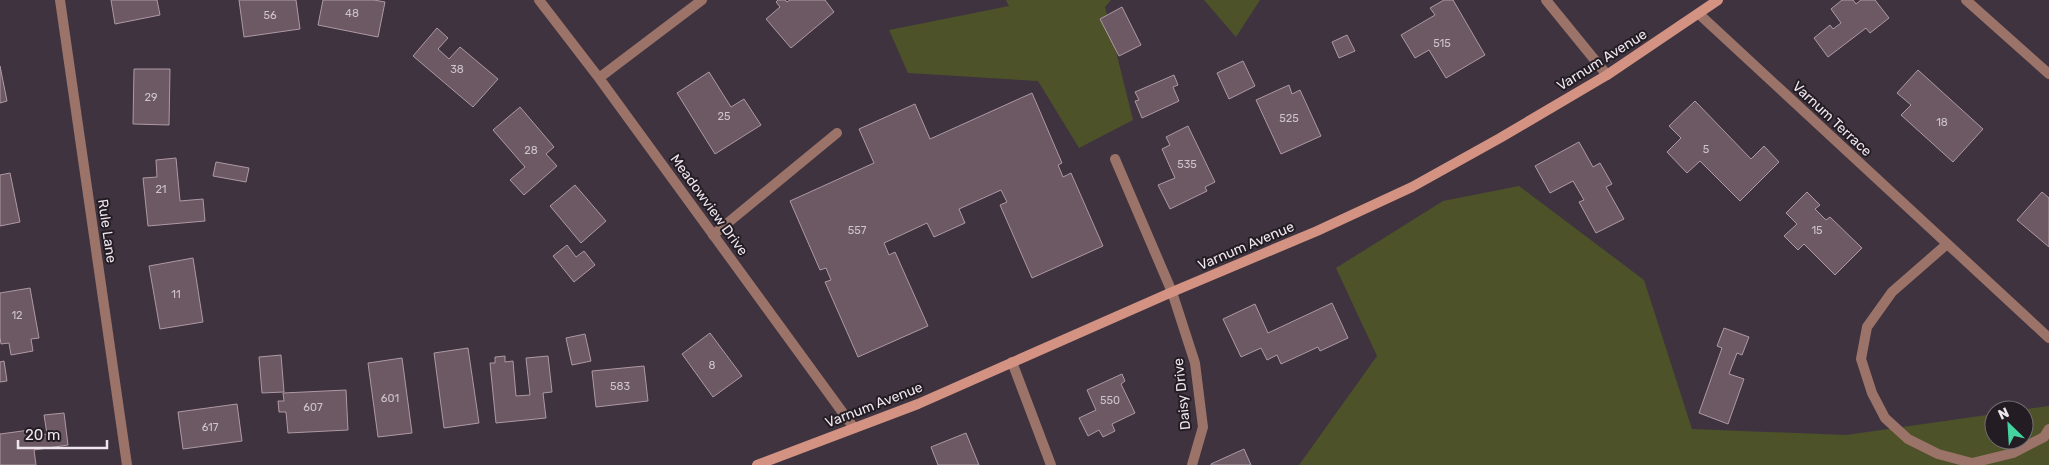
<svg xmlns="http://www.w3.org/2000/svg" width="2049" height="465" font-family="Rubik,sans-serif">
<rect width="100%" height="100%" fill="#3f3340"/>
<path fill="#4d5229" d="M1006,0H1111L1105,7L1133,120L1079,148L1038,81L908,73L889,30L1009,6Z
M1204,0H1260L1236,37Z
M1519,186L1644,280L1692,429L1846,435L1994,414V440H2024V410H2020L2049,406V465H1299L1377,356L1336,268L1443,201Z"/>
<path fill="#6c5963" stroke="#ae99a4" d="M111,0H157L160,15L115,24Z
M239,0H296L300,29L244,37Z
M323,0H374L385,2L378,37L318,25Z
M778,0H785L787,2L790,0H825L834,12L791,48L766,19L780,7L776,2Z
M1444,0H1453L1485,55L1446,78L1429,50L1415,58L1401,35L1435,15L1430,8Z
M1842,0H1853L1856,4L1861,0H1875L1889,18L1870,33L1866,28L1828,57L1814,38L1830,25L1833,29L1841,23L1831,9Z
M1122,7L1141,45L1119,56L1100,19Z
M437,28L448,38L438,49L449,59L460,47L498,79L473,107L413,56Z
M1347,35L1355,51L1339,58L1332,42Z
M1243,61L1255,86L1229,99L1217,73Z
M0,66L7,101L0,103Z
M134,69H170L169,125L133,124Z
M1918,70L1983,129L1953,162L1901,115L1911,105L1897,93Z
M709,72L731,107L744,99L761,125L715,154L677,93Z
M1174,75L1178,85L1173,87L1179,101L1142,118L1135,101L1139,100L1135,92Z
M1289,85L1292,94L1300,90L1321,136L1281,154L1256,100Z
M1032,93L1062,163L1058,165L1063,177L1071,173L1103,246L1032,278L1000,205L1007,202L1001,190L959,209L965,223L934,237L927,223L884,243L889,255L895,252L928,326L858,357L825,282L831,280L826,268L820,270L790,201L874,163L859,129L915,104L930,139Z
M1695,101L1751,159L1764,146L1779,162L1740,201L1700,161L1687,173L1667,152L1681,138L1669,126Z
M520,107L554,147L546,154L557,166L524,195L510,180L525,167L493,130Z
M1188,126L1215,182L1205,187L1207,191L1170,209L1158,185L1175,178L1162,149L1170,145L1166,137Z
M1579,142L1593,167L1600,163L1612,184L1606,187L1624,219L1596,233L1579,202L1584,200L1573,181L1550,193L1535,166Z
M176,158L180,201L203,199L205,221L148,226L143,178L157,177L156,160Z
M216,162L249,168L246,182L213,176Z
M10,173L20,222L0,226V175Z
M575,185L606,221L581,243L550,206Z
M1807,192L1820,205L1815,209L1826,220L1830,217L1862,248L1835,275L1804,244L1798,250L1784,236L1797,224L1786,213Z
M2042,192L2049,198V247L2017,220Z
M567,245L576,257L584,251L595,265L574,282L553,256Z
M193,258L203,322L160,329L149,266Z
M30,288L39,338L31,339L33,351L11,355L9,343L1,344L0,337V293Z
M1332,303L1348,338L1320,351L1318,347L1281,364L1277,355L1267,360L1261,348L1241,357L1223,319L1255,304L1268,333Z
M1724,328L1749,337L1742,355L1737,353L1729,374L1744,379L1728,424L1699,413L1722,348L1717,346Z
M710,333L742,376L713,397L682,354Z
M585,334L591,361L572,365L566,338Z
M468,348L479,423L444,428L434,353Z
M281,355L284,392L262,393L259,357Z
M505,356V362L513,361L516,396L530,395L526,358L548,356L552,392L543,393L546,418L496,423L490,363H495V357Z
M402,358L412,433L378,437L368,363Z
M4,361L7,381L0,382V362Z
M644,366L648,401L596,407L592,371Z
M1122,374L1125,381L1121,384L1135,413L1112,424L1115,431L1103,437L1099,430L1088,436L1079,418L1096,410L1087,390Z
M346,390L348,430L288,433L286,412H279L278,401H284L283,393Z
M237,404L242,441L183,449L178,412Z
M64,413L68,445L34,450L36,465H0V434L30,430L31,436L47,434L44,415Z
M966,433L979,465H938L931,447Z
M1244,449L1251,465H1211V464Z"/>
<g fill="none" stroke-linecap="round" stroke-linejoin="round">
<path stroke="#9c7368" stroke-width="10" d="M1966,0L2049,74
M1115,159L1172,292
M713,235L837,133"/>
<path stroke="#9c7368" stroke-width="10" d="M60,0L127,465
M539,0L599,78L854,428
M1699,14L2049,338
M599,78L702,0
M1947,244L1892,292L1867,327L1861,359L1872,393L1885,418L1908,439L1938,454L1972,463L2013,453L2044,437L2049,429
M1172,292L1195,363L1203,427L1192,465
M1012,362L1051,465"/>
<path stroke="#9c7368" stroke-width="10" d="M1546,0L1607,75"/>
<path stroke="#d49382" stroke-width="10" d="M757,465L918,404L1172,292L1317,231L1412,187L1500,138L1607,75L1718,0"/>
</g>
<g text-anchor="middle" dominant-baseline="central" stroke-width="4" stroke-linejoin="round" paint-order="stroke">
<g font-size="11" fill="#cec2cb">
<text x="352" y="13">48</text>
<text x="270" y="15">56</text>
<text x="1442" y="43">515</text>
<text x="457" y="69">38</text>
<text x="151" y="97">29</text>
<text x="724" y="116">25</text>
<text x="1289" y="118">525</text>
<text x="1942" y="122">18</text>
<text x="1706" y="149">5</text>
<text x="531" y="150">28</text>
<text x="1187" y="164">535</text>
<text x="161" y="189">21</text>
<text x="857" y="230">557</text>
<text x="1817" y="230">15</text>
<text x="176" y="294">11</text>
<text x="17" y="315">12</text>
<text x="712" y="365">8</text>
<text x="620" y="386">583</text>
<text x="390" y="398">601</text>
<text x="1110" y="400">550</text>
<text x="313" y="407">607</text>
<text x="210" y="427">617</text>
</g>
<g font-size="14" fill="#eee5ee" stroke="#231d23">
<text transform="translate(1602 60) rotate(-32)">Varnum Avenue</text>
<text transform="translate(1832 119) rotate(43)">Varnum Terrace</text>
<text transform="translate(709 205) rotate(54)">Meadowview Drive</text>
<text transform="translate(107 231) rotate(82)">Rule Lane</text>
<text transform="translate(1246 246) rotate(-23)">Varnum Avenue</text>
<text transform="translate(1182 394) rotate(-96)">Daisy Drive</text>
<text transform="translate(874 405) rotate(-21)">Varnum Avenue</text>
</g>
</g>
<g transform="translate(2009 425) rotate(335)"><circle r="24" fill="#231d23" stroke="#746d74"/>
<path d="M0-4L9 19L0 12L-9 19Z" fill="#44d4a0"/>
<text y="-8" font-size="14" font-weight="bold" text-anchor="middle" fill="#eee5ee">N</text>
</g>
<path d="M18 440v8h89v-8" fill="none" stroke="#eee5ee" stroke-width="2.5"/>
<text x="25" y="440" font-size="15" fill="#eee5ee" stroke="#231d23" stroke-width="4" paint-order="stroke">20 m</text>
</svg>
